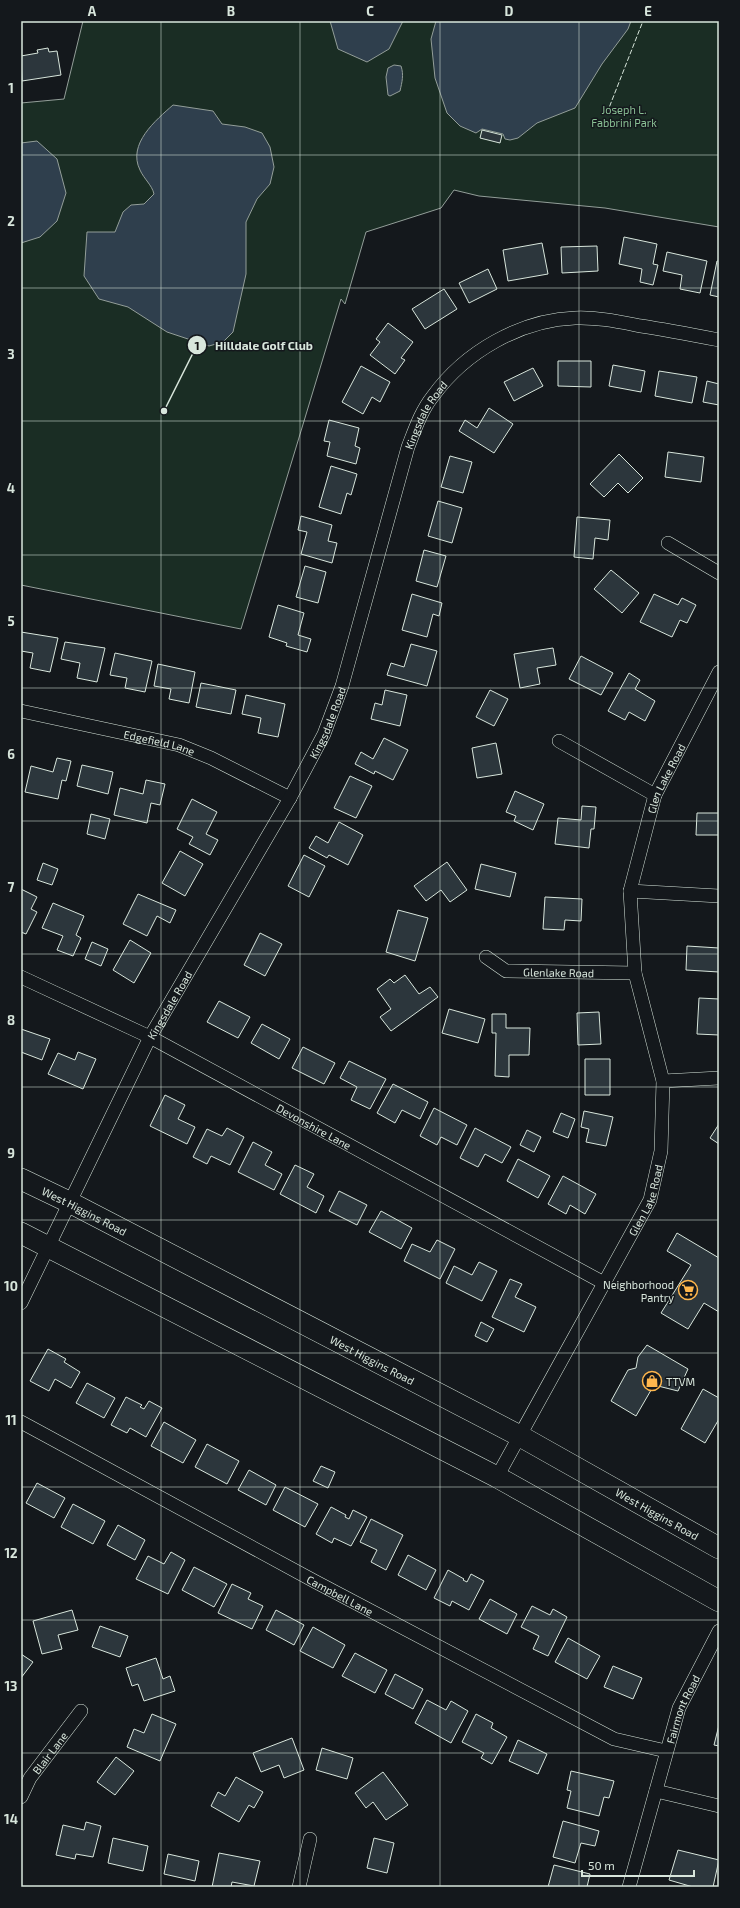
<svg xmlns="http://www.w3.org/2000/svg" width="740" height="1908" font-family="'Exo 2',sans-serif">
<rect width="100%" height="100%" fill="#14181c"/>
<path fill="#1a2d24" stroke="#939e99" d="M83,21H719V227L605,208L479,196L454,190L441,208L366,232L345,304L341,299L241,629L21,585V103L64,99Z"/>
<path fill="#2f3f4d" stroke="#939e99" d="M330,21H403L389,49L367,62L338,49Z
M436,21H631L628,29L602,64L575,108L537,123L518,138L510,140L505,139L503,134L482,129L476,133L460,126L447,113L435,78L431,39Z
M394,65L401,66C404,75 402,82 400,91L390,96L388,95L386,77L388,68Z
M173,105L213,111L222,124L245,127L262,133L270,147L274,167L270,184L257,199L246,222V274L233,332L223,342L209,346L167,332L128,307L99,299L84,276L87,232H115L123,212L131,205L144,204L154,194C152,185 144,179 140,170C127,144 156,120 173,105Z
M37,141L57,159L66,193L57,221L40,237L21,243V143Z"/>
<path fill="#2c363c" stroke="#d8e6dc" d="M48,48L49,52L57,51L61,75L22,81L21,56L38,53L37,50Z
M482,130L502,135L500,143L480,138Z
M624,237L657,244L653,264L658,265L653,285L640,282L642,269L619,264Z
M542,243L548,274L508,281L503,250Z
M597,246L598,271L562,273L561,247Z
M667,252L707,261L700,293L680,289L682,275L663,271Z
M717,261H719V297L710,295Z
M488,269L497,289L469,303L459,283Z
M444,289L457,309L425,329L412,309Z
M388,323L413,342L401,358L405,360L395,374L370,355L380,342L376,339Z
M558,361H591V387L558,386Z
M613,365L645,371L641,392L609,386Z
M361,366L390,382L380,402L372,397L363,414L342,402Z
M533,368L543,386L514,401L504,382Z
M659,371L697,377L692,403L655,396Z
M707,381L719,384V405L703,402Z
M489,408L513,424L494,453L459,431L465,420L477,428Z
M329,420L359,428L355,446L360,448L356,464L327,456L330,442L324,441Z
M668,452L704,457L701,482L665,477Z
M619,454L643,478L628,493L618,483L604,497L590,484Z
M450,456L472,462L463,493L441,487Z
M331,466L357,474L351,495L347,493L341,514L319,507Z
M438,501L462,508L452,543L428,536Z
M301,516L332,525L328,541L337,543L332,563L301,554L307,532L298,530Z
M577,517L610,520L608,540L595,538L593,559L574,557Z
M424,550L446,556L437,587L416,581Z
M305,566L326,572L318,603L296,597Z
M611,570L639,593L622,613L594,589Z
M412,594L442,603L439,616L433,614L427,637L402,630Z
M654,594L678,605L682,598L696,605L687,623L680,620L672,637L640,622Z
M278,605L304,613L298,635L311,639L307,652L286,646L287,643L269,637Z
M21,632L58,638L50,672L30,668L33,653L21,651Z
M65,642L105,648L97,682L77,678L80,663L61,659Z
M411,644L437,651L427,686L387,675L391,663L404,667Z
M553,648L556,665L537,668L540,684L520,688L514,654Z
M115,653L152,661L145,692L125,688L127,678L110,675Z
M581,656L613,673L601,695L569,679Z
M158,664L195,672L189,703L169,699L171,689L154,686Z
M629,673L640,680L635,689L655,701L645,721L629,712L625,720L608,711Z
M201,683L236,690L231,714L196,707Z
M385,690L407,695L400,726L371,719L375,703L382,705Z
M490,690L508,699L494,726L476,717Z
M246,695L285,704L278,737L258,733L261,718L242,714Z
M384,738L408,750L393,780L375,771L374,774L355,764L361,752L373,759Z
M496,743L502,774L477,778L472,748Z
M57,758L71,761L66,781L62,780L58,799L25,792L31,766L53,772Z
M82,765L113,772L108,794L77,786Z
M350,776L372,786L356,818L334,808Z
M146,780L165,784L160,805L151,803L147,823L114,815L120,788L143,794Z
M515,791L544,804L533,830L514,821L516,816L506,812Z
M192,799L217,812L206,834L218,840L210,855L189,844L193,837L177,829Z
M582,806L596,807L594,829H591L589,848L555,844L558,818L581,820Z
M697,813H719V835H696Z
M91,814L110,819L105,839L87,834Z
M339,822L363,835L348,865L329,855L327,858L309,848L316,836L328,843Z
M180,851L203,864L185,896L162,883Z
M304,855L325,866L309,897L288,886Z
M447,862L467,890L450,902L441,890L426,901L414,886Z
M43,863L58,869L52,885L37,880Z
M481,864L516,873L510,897L475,889Z
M21,889L37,897L31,909L37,912L26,934L21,932Z
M138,894L176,910L170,923L157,916L147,936L123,924Z
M545,897L582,899L581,921L565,920L564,930L543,929Z
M53,903L84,916L76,935L81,938L73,956L57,950L63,936L42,928Z
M398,910L428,918L415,961L386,952Z
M260,933L282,944L265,976L244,965Z
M130,940L151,953L134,983L113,970Z
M92,942L108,949L101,966L85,959Z
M687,946L719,948V972L686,970Z
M405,975L419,994L430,987L438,997L391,1031L380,1017L391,1009L377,989L390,979L394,983Z
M699,998L719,999V1035L697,1034Z
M219,1001L250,1017L238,1038L207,1022Z
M449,1009L485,1019L478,1043L442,1033Z
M599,1012L601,1044L578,1045L577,1013Z
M492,1014H506V1028H530L529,1055H509V1077L495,1076L496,1033H492Z
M262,1024L290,1039L279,1059L251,1043Z
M21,1029L50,1039L42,1060L21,1052Z
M303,1047L335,1063L324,1084L292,1068Z
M78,1052L96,1059L83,1089L48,1074L58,1053L75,1060Z
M585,1059H610V1095H585Z
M349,1061L386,1079L370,1109L351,1100L357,1087L340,1078Z
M393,1084L428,1102L420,1119L402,1110L395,1123L377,1113Z
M165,1095L185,1105L178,1119L195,1127L187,1144L150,1126Z
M434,1108L467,1125L457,1145L441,1137L437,1145L420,1136Z
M584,1111L613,1117L606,1146L586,1142L589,1129L581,1127Z
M561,1113L575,1119L568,1138L553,1132Z
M719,1124V1144L710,1138Z
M227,1128L244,1137L230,1165L211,1156L207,1164L193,1157L207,1129L222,1136Z
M475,1128L511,1147L502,1163L485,1154L478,1167L460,1158Z
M527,1130L541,1137L534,1152L520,1145Z
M253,1142L272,1152L265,1165L282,1174L274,1190L238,1172Z
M518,1159L550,1176L538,1198L507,1181Z
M295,1165L314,1174L307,1187L324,1196L316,1213L280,1194Z
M563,1176L596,1194L585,1214L570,1205L566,1214L548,1204Z
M339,1191L367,1205L357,1225L329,1211Z
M381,1211L412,1228L401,1249L369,1232Z
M677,1233L719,1258V1312L704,1303L688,1329L661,1313L691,1265L667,1251Z
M437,1240L455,1249L440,1279L404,1261L412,1244L430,1252Z
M479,1262L497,1271L482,1301L446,1283L454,1266L472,1275Z
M510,1279L522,1284L515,1297L536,1307L524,1332L492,1317Z
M481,1322L494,1329L487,1342L475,1336Z
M647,1345L688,1369L678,1391L654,1385L636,1416L611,1401L628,1370L636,1368L638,1357Z
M48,1349L66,1359L64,1362L80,1372L71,1388L55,1379L49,1391L30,1381Z
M87,1383L115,1398L104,1418L76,1403Z
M703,1389L719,1398V1419L705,1443L681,1429Z
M126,1397L142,1405L140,1407L144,1409L149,1401L162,1408L146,1437L130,1428L127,1433L111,1425Z
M164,1422L196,1440L183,1463L151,1446Z
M207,1444L239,1461L227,1484L195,1467Z
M321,1466L335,1472L328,1488L313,1481Z
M249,1470L276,1485L266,1505L238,1490Z
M37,1483L65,1498L54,1518L26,1503Z
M285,1487L318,1504L305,1527L273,1510Z
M73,1504L105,1521L93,1544L61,1527Z
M331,1507L346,1515L345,1517L349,1519L353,1510L367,1517L351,1546L334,1538L332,1543L316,1534Z
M371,1519L403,1535L386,1570L371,1562L377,1550L360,1542Z
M118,1525L145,1540L135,1560L107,1545Z
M171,1552L185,1560L168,1594L136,1579L148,1556L164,1564Z
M408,1555L436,1570L426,1590L398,1575Z
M194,1567L227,1584L214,1607L182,1590Z
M448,1570L464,1579L463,1580L467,1582L471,1574L484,1581L469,1610L452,1601L450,1606L434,1598Z
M232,1584L251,1593L248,1599L263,1606L252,1629L218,1613Z
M490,1599L517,1614L507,1634L479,1619Z
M532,1606L550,1615L553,1609L567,1617L548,1656L533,1649L539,1636L521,1627Z
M72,1610L78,1630L58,1635L62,1649L42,1654L33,1621Z
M276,1610L304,1625L294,1645L266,1630Z
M100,1626L128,1636L120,1657L92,1647Z
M313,1627L345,1645L333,1668L300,1651Z
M568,1638L600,1656L587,1679L555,1662Z
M355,1653L387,1670L375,1693L342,1676Z
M21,1654L33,1662L21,1678Z
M156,1658L163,1679L170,1676L175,1691L144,1701L138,1684L132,1686L126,1668Z
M613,1666L642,1678L633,1699L604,1687Z
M395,1674L423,1689L413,1709L385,1694Z
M427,1700L446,1710L451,1701L468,1711L451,1743L415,1723Z
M152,1714L176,1724L160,1761L127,1747L134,1729L144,1733Z
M476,1714L493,1723L491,1728L507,1737L492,1764L481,1758L484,1753L462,1742Z
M719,1725V1746L714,1745Z
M292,1738L304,1770L284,1778L279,1765L261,1772L253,1753Z
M518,1740L547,1754L538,1774L509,1761Z
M322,1748L353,1758L347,1779L316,1770Z
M116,1757L134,1771L115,1795L97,1782Z
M571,1771L614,1781L609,1798L604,1797L599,1816L567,1808L571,1791L567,1790Z
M383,1772L408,1805L386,1820L373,1802L366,1808L355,1793Z
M236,1777L263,1792L254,1808L249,1805L239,1822L211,1806L218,1792L225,1796Z
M563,1821L599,1831L595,1846L581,1843L575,1863L553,1857Z
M86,1822L101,1826L93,1857L76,1854L75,1859L56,1855L63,1825L84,1830Z
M113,1838L148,1846L143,1871L108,1863Z
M374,1838L394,1843L387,1873L367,1868Z
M678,1850L719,1860L713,1887H693L669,1880Z
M219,1853L260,1861L254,1886L232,1882L231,1887H212Z
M168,1854L199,1861L195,1881L164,1874Z
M554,1865L590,1874L587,1887H548Z"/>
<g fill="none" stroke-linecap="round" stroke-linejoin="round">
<defs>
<g id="minor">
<path d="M668,543L719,573"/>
<path id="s1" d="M21,711L179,745L211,758L290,798"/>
<path d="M559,741L655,795"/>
<path d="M630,891L719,896"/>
<path id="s2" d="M486,957L506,971L635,973"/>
<path id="s3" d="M21,977L150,1037L604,1283"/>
<path d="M663,1081L719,1078"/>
<path id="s4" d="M21,1303L150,1037L290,798L324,734L342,686L408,447C415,429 421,411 433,396C465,352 520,320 575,318C597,317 620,322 641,326C667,330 693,335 719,340"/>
<path id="s5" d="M21,1422L316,1582L614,1739L666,1751"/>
<path id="s6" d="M497,1477L650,1200L661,1151L663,1081L635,973L630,891L655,795L719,672"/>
<path d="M656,1791L719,1806"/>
<path id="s7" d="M21,1797L30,1778L81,1711"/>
<path d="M299,1887L310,1839"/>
<path id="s8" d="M629,1887L679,1708L719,1631"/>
</g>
<g id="primary">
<path id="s9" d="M21,1179L71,1203L520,1436L719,1548"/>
<path d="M21,1233L497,1477L719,1601"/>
</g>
</defs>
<use href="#minor" stroke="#d8e6dc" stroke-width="14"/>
<use href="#primary" stroke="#d8e6dc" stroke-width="22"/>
<use href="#minor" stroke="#14181c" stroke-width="13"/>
<use href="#primary" stroke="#14181c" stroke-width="21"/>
<path stroke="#d8e6dc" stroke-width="1" stroke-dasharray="5 2" stroke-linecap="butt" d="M607,113L643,21"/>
</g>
<path fill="none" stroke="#d8e6dc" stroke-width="1" stroke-opacity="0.55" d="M161,21V1887M300,21V1887M440,21V1887M579,21V1887M21,155H719M21,288H719M21,421H719M21,555H719M21,688H719M21,821H719M21,954H719M21,1087H719M21,1220H719M21,1353H719M21,1487H719M21,1620H719M21,1753H719"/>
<defs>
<symbol id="supermarket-ring" viewBox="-11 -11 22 22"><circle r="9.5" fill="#14181c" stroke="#ffb74d" stroke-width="1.5"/><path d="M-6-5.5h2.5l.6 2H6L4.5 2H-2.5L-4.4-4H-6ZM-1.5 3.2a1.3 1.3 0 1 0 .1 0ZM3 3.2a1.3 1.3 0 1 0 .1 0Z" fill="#ffb74d"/></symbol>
<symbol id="shop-ring" viewBox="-11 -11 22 22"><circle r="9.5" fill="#14181c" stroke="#ffb74d" stroke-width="1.5"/><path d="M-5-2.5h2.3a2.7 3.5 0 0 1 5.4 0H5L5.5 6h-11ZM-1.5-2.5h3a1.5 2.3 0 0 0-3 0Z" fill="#ffb74d"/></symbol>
</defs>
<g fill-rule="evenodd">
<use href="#supermarket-ring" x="677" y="1279" width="22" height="22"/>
<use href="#shop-ring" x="641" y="1370" width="22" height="22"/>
</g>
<g text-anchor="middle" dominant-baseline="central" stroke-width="3" stroke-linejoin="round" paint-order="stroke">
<g font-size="11" fill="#8ac095" stroke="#14181c">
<text x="624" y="109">Joseph L.<tspan x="624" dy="13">Fabbrini Park</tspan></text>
</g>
<g font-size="11" fill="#d8e6dc" stroke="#14181c">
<text stroke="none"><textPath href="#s4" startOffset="981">Kingsdale Road</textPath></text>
<text stroke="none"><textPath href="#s4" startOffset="657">Kingsdale Road</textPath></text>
<text stroke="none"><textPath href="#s1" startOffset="142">Edgefield Lane</textPath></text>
<text stroke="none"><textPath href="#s6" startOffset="749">Glen Lake Road</textPath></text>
<text stroke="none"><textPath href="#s2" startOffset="77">Glenlake Road</textPath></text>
<text stroke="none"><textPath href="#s4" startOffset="333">Kingsdale Road</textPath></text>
<text stroke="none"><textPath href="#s3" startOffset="329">Devonshire Lane</textPath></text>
<text stroke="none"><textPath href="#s6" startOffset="315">Glen Lake Road</textPath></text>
<text stroke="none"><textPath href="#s9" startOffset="71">West Higgins Road</textPath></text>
<text stroke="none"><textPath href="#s9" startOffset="395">West Higgins Road</textPath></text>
<text stroke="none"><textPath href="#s9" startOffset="719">West Higgins Road</textPath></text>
<text stroke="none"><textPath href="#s5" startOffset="363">Campbell Lane</textPath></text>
<text stroke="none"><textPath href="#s8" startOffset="186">Fairmont Road</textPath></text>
<text stroke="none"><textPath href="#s7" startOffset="53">Blair Lane</textPath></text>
</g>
<g font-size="11" fill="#d8e6dc" stroke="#14181c" text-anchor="end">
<text x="674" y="1284">Neighborhood<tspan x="674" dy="13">Pantry</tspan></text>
<text x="666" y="1381" text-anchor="start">TTVM</text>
</g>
</g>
<path fill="none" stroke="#d8e6dc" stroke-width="1.5" d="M164 411L197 345"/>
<g fill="#d8e6dc" stroke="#14181c" stroke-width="1.5">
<circle cx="164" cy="411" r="4"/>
<circle cx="197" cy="345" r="10"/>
</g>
<g font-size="12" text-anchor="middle" font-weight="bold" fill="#111">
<text x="197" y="350">1</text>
</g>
<g font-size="12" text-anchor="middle" font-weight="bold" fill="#d8e6dc" stroke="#14181c" stroke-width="3" stroke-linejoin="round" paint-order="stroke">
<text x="264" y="350">Hilldale Golf Club</text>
</g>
<rect width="740" height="1908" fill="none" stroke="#14181c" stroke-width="44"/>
<path d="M582 1870v6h112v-6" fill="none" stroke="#d8e6dc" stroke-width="2"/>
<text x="588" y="1870" font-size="12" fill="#d8e6dc" stroke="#14181c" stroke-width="3" paint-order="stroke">50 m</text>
<rect x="22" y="22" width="696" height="1864" fill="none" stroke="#d8e6dc" stroke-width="1.5"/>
<g font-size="13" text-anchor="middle" font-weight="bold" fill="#d8e6dc">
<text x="92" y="16">A</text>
<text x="231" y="16">B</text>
<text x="370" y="16">C</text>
<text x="509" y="16">D</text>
<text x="648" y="16">E</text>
<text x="11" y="93">1</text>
<text x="11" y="226">2</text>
<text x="11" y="359">3</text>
<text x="11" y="493">4</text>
<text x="11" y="626">5</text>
<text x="11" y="759">6</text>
<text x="11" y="892">7</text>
<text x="11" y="1025">8</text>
<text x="11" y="1158">9</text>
<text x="11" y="1291">10</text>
<text x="11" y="1425">11</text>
<text x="11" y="1558">12</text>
<text x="11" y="1691">13</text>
<text x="11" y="1824">14</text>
</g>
</svg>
